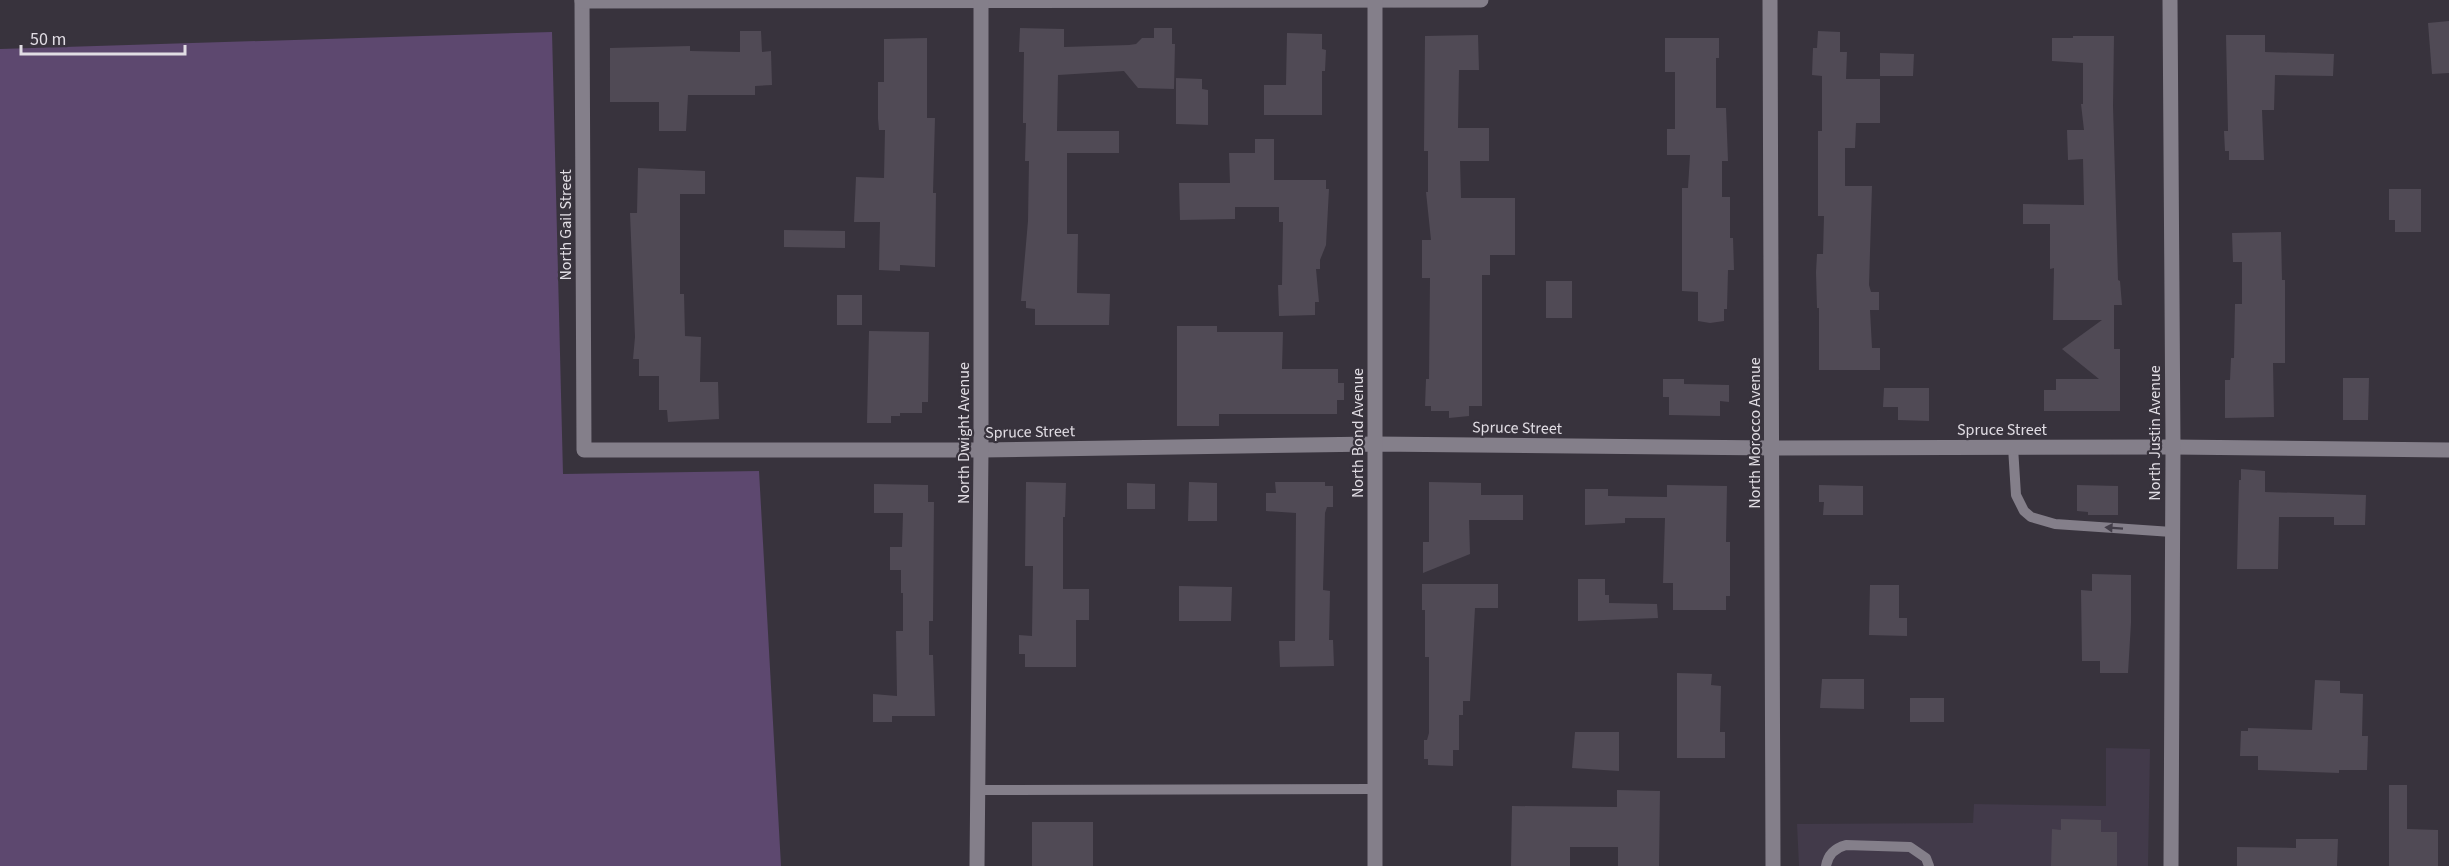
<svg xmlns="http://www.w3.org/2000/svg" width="2449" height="866" viewBox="0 0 2449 866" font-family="'Source Sans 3',sans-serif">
<rect width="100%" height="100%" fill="#38333d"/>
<path fill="#423a4a" d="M 2106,748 L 2150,749 L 2148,866 L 1799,866 L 1797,824 L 1973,823 L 1974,804 L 2106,806 Z"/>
<path fill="#5d486f" d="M 552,32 L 563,474 L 759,471 L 781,866 L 0,866 L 0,49 Z"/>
<g fill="#504a55">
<path d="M 2449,21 L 2449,73 L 2432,74 L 2428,23 Z"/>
<path d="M 1020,28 L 1064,29 L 1064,47 L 1129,45 L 1136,44 L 1142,38 L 1154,38 L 1154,28 L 1172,28 L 1172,44 L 1175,44 L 1174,89 L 1138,88 L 1124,71 L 1058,75 L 1057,131 L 1119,131 L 1119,153 L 1067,153 L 1067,234 L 1078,234 L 1077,293 L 1110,294 L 1109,325 L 1035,325 L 1035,309 L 1026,308 L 1026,301 L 1021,301 L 1028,221 L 1029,161 L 1025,161 L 1026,123 L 1023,123 L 1023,115 L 1024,52 L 1019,52 Z"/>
<path d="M 740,31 L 761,31 L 762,52 L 771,51 L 772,85 L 755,86 L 755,95 L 688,95 L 686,131 L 659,131 L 659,102 L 610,102 L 610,48 L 690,46 L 690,51 L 740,52 Z"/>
<path d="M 1818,31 L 1840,32 L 1840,52 L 1847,52 L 1846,79 L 1880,79 L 1880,123 L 1856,123 L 1855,148 L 1845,148 L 1845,186 L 1872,186 L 1869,285 L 1871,292 L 1879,292 L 1879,310 L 1870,310 L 1872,348 L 1880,348 L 1880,370 L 1819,370 L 1819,308 L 1817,308 L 1816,272 L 1817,254 L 1823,254 L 1824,216 L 1818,216 L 1818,131 L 1822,131 L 1822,76 L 1812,75 L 1813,48 L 1817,48 Z"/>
<path d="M 1287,33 L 1322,34 L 1322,49 L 1326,50 L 1325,71 L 1322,71 L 1322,115 L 1264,115 L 1264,85 L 1286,85 Z"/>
<path d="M 1478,35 L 1479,70 L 1459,70 L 1458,128 L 1489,128 L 1489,161 L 1460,161 L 1461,198 L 1515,198 L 1515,255 L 1490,255 L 1490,275 L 1482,275 L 1482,406 L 1469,406 L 1469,416 L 1449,418 L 1449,411 L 1431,411 L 1431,406 L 1425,406 L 1426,379 L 1429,379 L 1430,278 L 1422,278 L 1422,240 L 1431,240 L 1426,192 L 1428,192 L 1428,151 L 1424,151 L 1425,36 Z"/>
<path d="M 2226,35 L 2265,35 L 2265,52 L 2334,54 L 2333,76 L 2275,75 L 2274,110 L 2262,110 L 2264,160 L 2229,160 L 2229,151 L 2225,151 L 2224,131 L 2228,131 Z"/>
<path d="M 2073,36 L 2114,36 L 2113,106 L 2118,280 L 2120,281 L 2122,305 L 2114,305 L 2114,349 L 2120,349 L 2120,411 L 2044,411 L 2044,390 L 2056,390 L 2056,379 L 2099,379 L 2062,349 L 2102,320 L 2053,320 L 2054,268 L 2050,269 L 2050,224 L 2023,224 L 2023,204 L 2084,205 L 2083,159 L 2068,160 L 2067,130 L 2084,130 L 2081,104 L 2083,104 L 2083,63 L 2052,61 L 2052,38 L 2073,38 Z"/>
<path d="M 927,38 L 927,118 L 935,118 L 933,193 L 936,193 L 935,267 L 900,265 L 900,271 L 879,270 L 880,222 L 854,222 L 856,177 L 884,178 L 885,130 L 879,130 L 878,119 L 878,82 L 884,82 L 884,39 Z"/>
<path d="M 1665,38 L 1719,38 L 1719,58 L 1716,58 L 1716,108 L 1726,108 L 1728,161 L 1722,161 L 1722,197 L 1730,197 L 1730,238 L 1733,238 L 1734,270 L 1728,270 L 1727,309 L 1724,309 L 1724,321 L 1710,323 L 1698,321 L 1698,292 L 1682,291 L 1682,188 L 1688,188 L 1690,155 L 1667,155 L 1667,129 L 1675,129 L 1675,72 L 1665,72 Z"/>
<path d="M 1880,53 L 1914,54 L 1913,76 L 1880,76 Z"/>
<path d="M 1176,78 L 1202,79 L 1202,89 L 1208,90 L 1208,125 L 1176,124 Z"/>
<path d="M 1255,139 L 1274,139 L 1274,180 L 1326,180 L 1326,189 L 1329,189 L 1326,245 L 1320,260 L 1320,269 L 1316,269 L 1319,302 L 1315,302 L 1315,315 L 1279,316 L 1278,285 L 1282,285 L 1283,222 L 1279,222 L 1279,207 L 1235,207 L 1235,219 L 1180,220 L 1179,183 L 1230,183 L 1229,153 L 1255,153 Z"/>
<path d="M 638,168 L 705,171 L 705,194 L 680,194 L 680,294 L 684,294 L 685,336 L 701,337 L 700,382 L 718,382 L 719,419 L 668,422 L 667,410 L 659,410 L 659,376 L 639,376 L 639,359 L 633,359 L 635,337 L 630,213 L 637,213 Z"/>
<path d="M 2389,189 L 2421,189 L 2421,232 L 2395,232 L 2395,220 L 2389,220 Z"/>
<path d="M 784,230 L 845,231 L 845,248 L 784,247 Z"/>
<path d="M 2281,232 L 2282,280 L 2285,280 L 2285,363 L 2273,363 L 2274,417 L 2225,418 L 2225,380 L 2230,380 L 2231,358 L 2234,358 L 2235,304 L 2242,304 L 2242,262 L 2233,262 L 2232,233 Z"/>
<rect x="1546" y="281" width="26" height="37"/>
<rect x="837" y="295" width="25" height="30"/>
<path d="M 1177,326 L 1217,326 L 1217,332 L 1283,332 L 1282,369 L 1338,369 L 1338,383 L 1344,383 L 1344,400 L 1337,400 L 1337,414 L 1219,414 L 1219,426 L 1177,426 Z"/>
<path d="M 869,331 L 929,332 L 928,402 L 922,402 L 922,413 L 900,413 L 900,416 L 891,416 L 891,423 L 867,423 Z"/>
<path d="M 2343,378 L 2369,378 L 2368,420 L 2343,420 Z"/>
<path d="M 1663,379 L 1684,379 L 1684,384 L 1729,385 L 1729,402 L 1720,401 L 1720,416 L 1669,415 L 1669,397 L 1663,397 Z"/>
<path d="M 1884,388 L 1929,388 L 1929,421 L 1898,420 L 1898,407 L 1883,407 Z"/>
<path d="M 2241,469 L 2265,471 L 2265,492 L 2366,495 L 2365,525 L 2334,525 L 2334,517 L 2279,517 L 2278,569 L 2237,569 L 2239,480 L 2241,480 Z"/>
<path d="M 1026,482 L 1066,483 L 1065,517 L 1063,517 L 1063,589 L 1089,589 L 1089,620 L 1076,620 L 1076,667 L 1025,667 L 1025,654 L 1019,654 L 1019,635 L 1032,636 L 1033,566 L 1025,566 Z"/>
<path d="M 1189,482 L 1217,483 L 1217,521 L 1188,521 Z"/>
<path d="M 1275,482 L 1325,482 L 1325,486 L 1333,486 L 1333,507 L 1327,507 L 1325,513 L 1323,590 L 1330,591 L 1329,640 L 1333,640 L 1334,666 L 1280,667 L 1279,641 L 1295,641 L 1296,513 L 1266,511 L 1266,493 L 1276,493 Z"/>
<path d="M 1429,482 L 1481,483 L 1481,495 L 1523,495 L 1523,520 L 1469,520 L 1470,554 L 1423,573 L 1423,542 L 1429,542 Z"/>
<path d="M 1127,483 L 1155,484 L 1155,509 L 1127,509 Z"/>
<path d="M 874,484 L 928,485 L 928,502 L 934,502 L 933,621 L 929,621 L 929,655 L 933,655 L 935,716 L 892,716 L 892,722 L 873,722 L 873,694 L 897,696 L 896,631 L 903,631 L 903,593 L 901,593 L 901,570 L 890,570 L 890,547 L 902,547 L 903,513 L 874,513 Z"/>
<path d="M 1667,485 L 1727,486 L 1726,542 L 1730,542 L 1730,596 L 1726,596 L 1726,610 L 1673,610 L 1673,583 L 1663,583 L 1665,518 L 1625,518 L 1625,523 L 1585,525 L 1585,489 L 1608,489 L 1608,496 L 1667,497 Z"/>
<path d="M 1819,485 L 1863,486 L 1863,515 L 1823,515 L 1824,502 L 1819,502 Z"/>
<path d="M 2077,485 L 2118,486 L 2118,515 L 2088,515 L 2088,512 L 2077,511 Z"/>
<path d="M 2092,574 L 2131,575 L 2131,623 L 2128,673 L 2100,673 L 2100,661 L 2082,661 L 2081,590 L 2092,591 Z"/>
<path d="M 1578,579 L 1605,579 L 1605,595 L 1609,595 L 1609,603 L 1657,604 L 1658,618 L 1578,621 Z"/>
<path d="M 1422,584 L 1498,584 L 1498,608 L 1475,608 L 1470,701 L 1463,701 L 1463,715 L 1459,715 L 1459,750 L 1453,750 L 1453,766 L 1428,765 L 1428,759 L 1424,759 L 1424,740 L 1427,740 L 1429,733 L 1429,657 L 1425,657 L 1425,610 L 1422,610 Z"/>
<path d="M 1870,585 L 1899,585 L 1899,618 L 1907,618 L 1907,636 L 1869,635 Z"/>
<path d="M 1179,586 L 1232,587 L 1231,621 L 1179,621 Z"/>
<path d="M 1677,673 L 1712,674 L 1711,685 L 1721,686 L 1720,732 L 1725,732 L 1725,758 L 1677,758 Z"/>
<path d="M 1822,679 L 1864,679 L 1864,709 L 1820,708 Z"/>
<path d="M 2315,680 L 2340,681 L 2340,693 L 2363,694 L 2362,736 L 2368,736 L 2367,770 L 2339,770 L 2339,773 L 2258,770 L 2258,756 L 2240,756 L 2241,731 L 2248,731 L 2248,728 L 2312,730 Z"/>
<rect x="1910" y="698" width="34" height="24"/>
<path d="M 1575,732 L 1619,732 L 1619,771 L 1572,768 Z"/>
<path d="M 2389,785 L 2407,785 L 2407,829 L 2438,830 L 2438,866 L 2389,866 Z"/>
<path d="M 1617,790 L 1660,791 L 1659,866 L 1618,866 L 1618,847 L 1570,847 L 1570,866 L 1511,866 L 1512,806 L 1617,807 Z"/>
<path d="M 2061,819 L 2101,820 L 2101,832 L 2117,832 L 2117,866 L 2051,866 L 2052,829 L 2061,830 Z"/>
<rect x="1032" y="822" width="61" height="44"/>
<path d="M 2296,839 L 2338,839 L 2337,866 L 2237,866 L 2237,847 L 2296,848 Z"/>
</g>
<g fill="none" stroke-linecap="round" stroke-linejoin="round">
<g stroke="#847f8a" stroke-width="10">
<path d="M 2013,447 L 2016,495 L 2024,511 L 2031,517 L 2055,524 L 2172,532"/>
<path d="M 977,790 L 1374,789"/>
<path d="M 1826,866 C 1828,854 1835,848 1846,845 L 1910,847 L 1926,858 L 1929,866"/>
</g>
<g stroke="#847f8a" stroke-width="15">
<path d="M 582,0 L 584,450 L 981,450 L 1375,444 L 1773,448 L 2173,447 L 2449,450"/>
<path d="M 1770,0 L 1773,866"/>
<path d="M 2170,0 L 2173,447 L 2171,866"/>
<path d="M 582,1 L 1481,0"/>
<path d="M 977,866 L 981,450 L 981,0"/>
<path d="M 1375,866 L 1375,0"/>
</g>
</g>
<defs><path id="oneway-solid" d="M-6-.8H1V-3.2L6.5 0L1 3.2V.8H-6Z" transform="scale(1.5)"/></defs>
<use fill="#433e49" href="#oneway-solid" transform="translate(2114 528) rotate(-176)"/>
<g text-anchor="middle" stroke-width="4.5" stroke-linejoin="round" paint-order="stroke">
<g font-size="16" fill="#e1dde4" stroke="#38333d">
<text transform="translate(565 225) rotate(-90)" y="6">North Gail Street</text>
<text transform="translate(1517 427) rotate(1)" y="6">Spruce Street</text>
<text x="2002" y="435">Spruce Street</text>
<text transform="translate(1030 431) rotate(-1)" y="6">Spruce Street</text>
<text transform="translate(963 433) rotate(-90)" y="6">North Dwight Avenue</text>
<text transform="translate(1357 433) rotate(-90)" y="6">North Bond Avenue</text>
<text transform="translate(1754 433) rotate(-90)" y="6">North Morocco Avenue</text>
<text transform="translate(2154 433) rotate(-90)" y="6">North Justin Avenue</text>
</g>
</g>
<path d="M21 45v9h164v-9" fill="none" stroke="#e1dde4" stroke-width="3"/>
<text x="30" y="45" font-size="18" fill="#e1dde4" stroke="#38333d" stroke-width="4.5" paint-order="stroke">50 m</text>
</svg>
